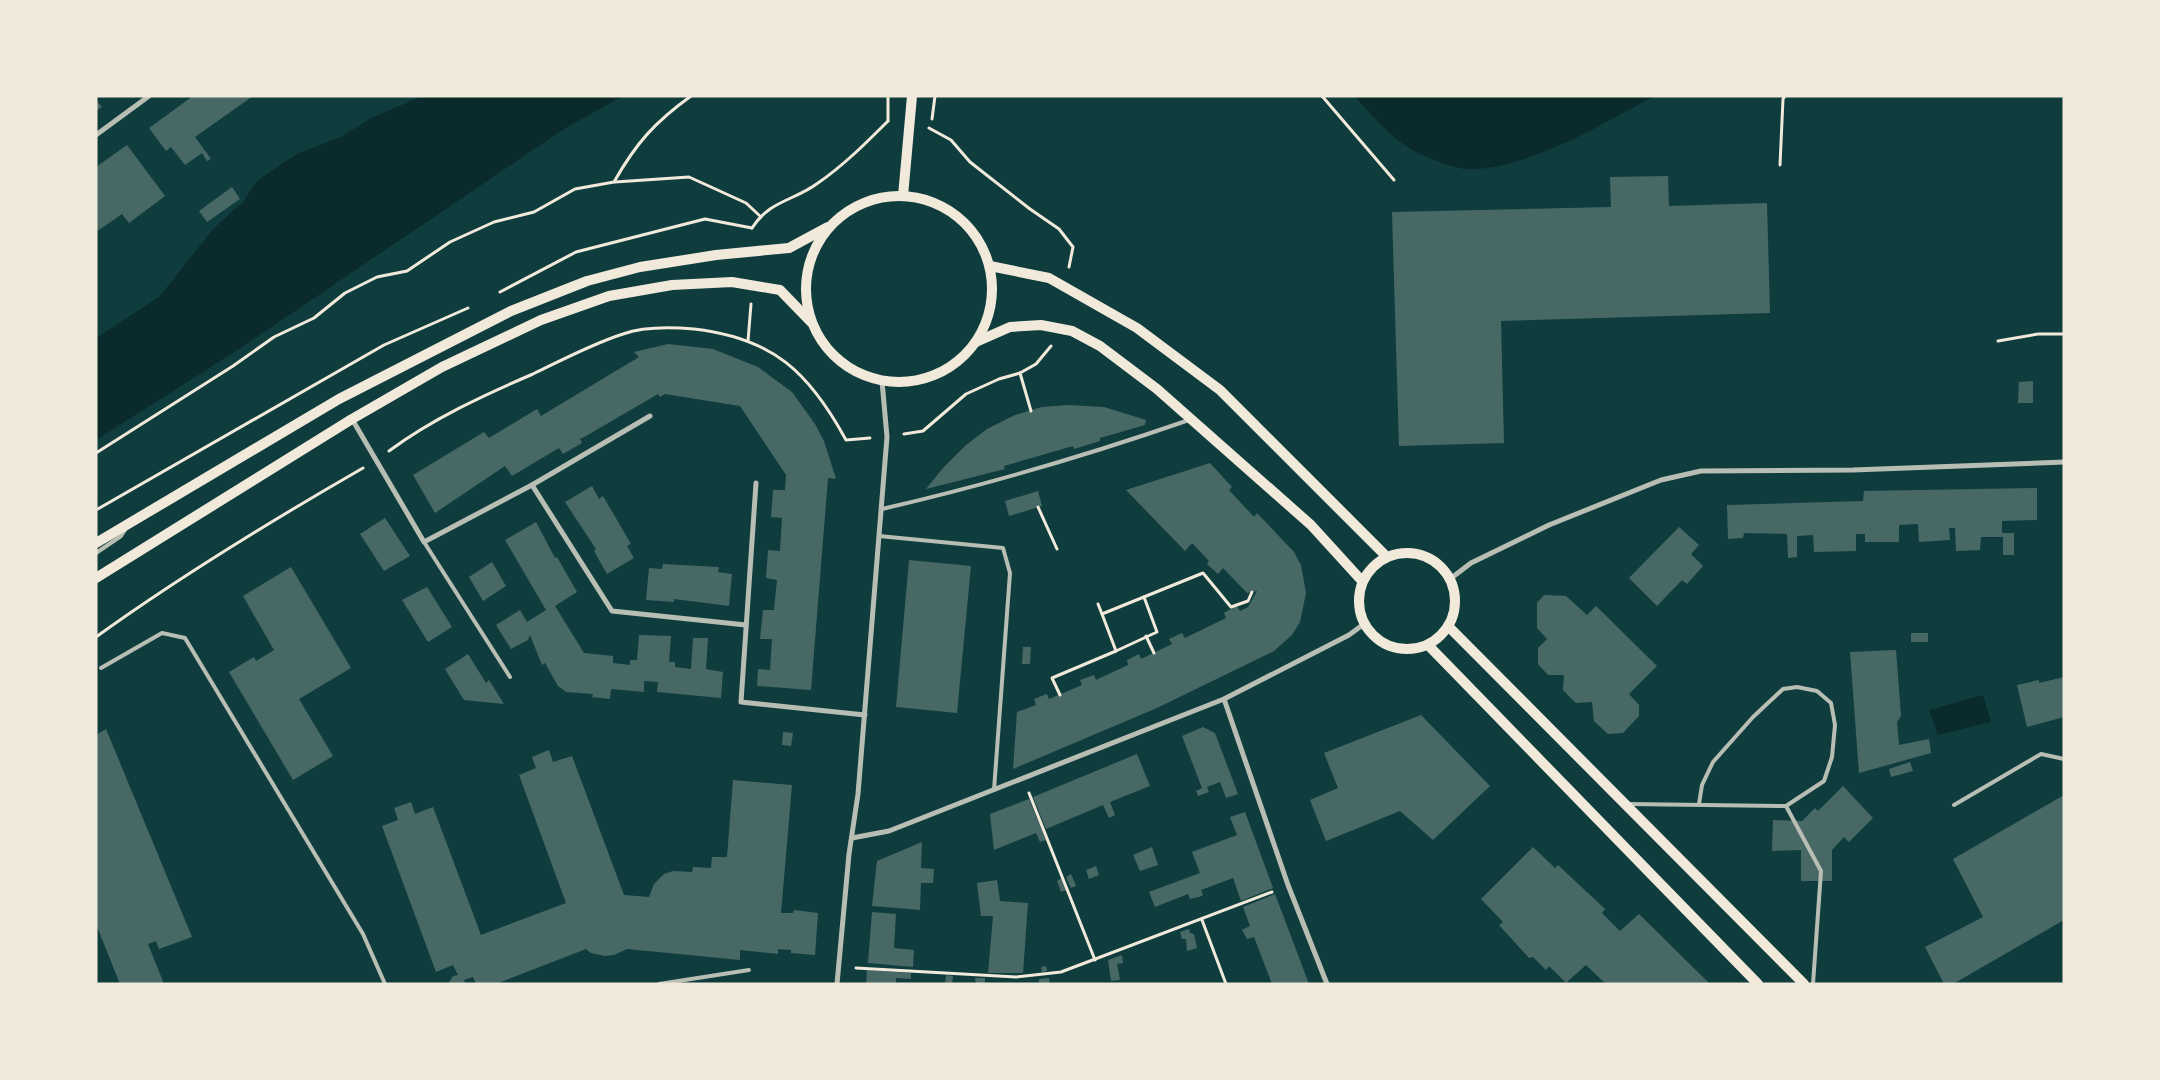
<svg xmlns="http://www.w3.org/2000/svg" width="2160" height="1080" viewBox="0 0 2160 1080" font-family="'Nunito Sans',sans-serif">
<rect width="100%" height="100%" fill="#0f3d3e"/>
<g fill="#0a2a2b">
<path d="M 423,96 L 623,96 L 564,129 L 236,351 L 96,440 L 96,338 L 160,296 L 213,229 L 243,202 L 256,182 L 281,164 L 299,153 L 341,137 L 371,118 Z"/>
<path d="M 1354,96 L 1655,96 C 1603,123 1526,171 1466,169 C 1451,168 1419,155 1406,146 C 1387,133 1370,113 1354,96 Z"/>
<path d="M 1983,695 L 1991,722 L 1938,735 L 1929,710 Z"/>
</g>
<g fill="#486865">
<path d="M 193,96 L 253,96 L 195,137 L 211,159 L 207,161 L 202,153 L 185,165 L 171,147 L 166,151 L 149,128 Z"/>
<path d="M 96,100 L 102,107 L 96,111 Z"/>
<path d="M 127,145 L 165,196 L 129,223 L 122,214 L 96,232 L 96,167 Z"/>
<path d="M 1668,176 L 1669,206 L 1767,203 L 1770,313 L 1501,321 L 1504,443 L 1399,446 L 1392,212 L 1611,207 L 1610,177 Z"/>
<path d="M 232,187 L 240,199 L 207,222 L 199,211 Z"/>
<path d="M 668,344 L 713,349 L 758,367 L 792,392 L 815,424 L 824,441 L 836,479 L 828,478 L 811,690 L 757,686 L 758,669 L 770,670 L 772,639 L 760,639 L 763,610 L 774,610 L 777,580 L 766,578 L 768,550 L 780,551 L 782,518 L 771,517 L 773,490 L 785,490 L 786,475 L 740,406 L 665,394 L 660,397 L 658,394 L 586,436 L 580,439 L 582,443 L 563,454 L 559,448 L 512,476 L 505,466 L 435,513 L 413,475 L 484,432 L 489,438 L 537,409 L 541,416 L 639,357 L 634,352 Z"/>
<path d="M 2033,381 L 2033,403 L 2018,403 L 2019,382 Z"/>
<path d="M 1068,405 L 1104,407 L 1146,420 L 1145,425 L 1100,438 L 1100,441 L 1074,449 L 1073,446 L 1004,466 L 1005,469 L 926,489 L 943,468 L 966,445 L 987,429 L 1015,415 L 1042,407 Z"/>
<path d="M 1210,463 L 1232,487 L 1229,490 L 1254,517 L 1257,513 L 1294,552 L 1301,565 L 1306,593 L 1300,622 L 1292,635 L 1274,651 L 1157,708 L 1013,769 L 1017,712 L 1036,705 L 1034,699 L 1047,694 L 1049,699 L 1082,685 L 1080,680 L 1094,675 L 1096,680 L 1128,665 L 1127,660 L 1139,654 L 1141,659 L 1172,644 L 1169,639 L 1182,633 L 1185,638 L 1226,618 L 1224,613 L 1229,610 L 1237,606 L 1240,611 L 1248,607 L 1257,591 L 1247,593 L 1223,568 L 1218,574 L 1207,564 L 1209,561 L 1192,543 L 1185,551 L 1126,490 Z"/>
<path d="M 592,486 L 599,499 L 603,496 L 631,544 L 627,546 L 634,558 L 607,574 L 594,551 L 596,549 L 565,502 Z"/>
<path d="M 2037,488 L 2037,520 L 2002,521 L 2002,533 L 2014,533 L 2014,555 L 2003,555 L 2003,537 L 1981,537 L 1980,550 L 1956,551 L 1955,528 L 1949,528 L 1950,540 L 1919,542 L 1918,524 L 1899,525 L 1899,542 L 1865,542 L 1865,534 L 1856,534 L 1856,551 L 1814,552 L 1813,535 L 1797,536 L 1797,557 L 1788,558 L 1787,534 L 1744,533 L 1743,538 L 1728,539 L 1727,505 L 1863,501 L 1864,491 Z"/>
<path d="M 1038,491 L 1042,506 L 1009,516 L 1005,501 Z"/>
<path d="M 385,518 L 410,556 L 384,571 L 360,534 Z"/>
<path d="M 536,522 L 555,558 L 557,557 L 577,592 L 555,606 L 584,653 L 613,656 L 613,663 L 630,665 L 630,660 L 637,660 L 639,635 L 671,636 L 669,662 L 675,662 L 675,667 L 691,669 L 693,638 L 708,638 L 706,669 L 723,672 L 721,698 L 657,692 L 658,682 L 644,681 L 644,692 L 611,689 L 610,699 L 592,697 L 593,694 L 566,692 L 558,686 L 545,663 L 542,665 L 530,635 L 528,640 L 511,649 L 496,625 L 520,610 L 527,622 L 546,610 L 505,540 Z"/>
<path d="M 1679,527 L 1699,545 L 1691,554 L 1703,566 L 1687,584 L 1682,580 L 1657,606 L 1629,578 Z"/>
<path d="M 909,560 L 971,566 L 957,713 L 896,707 Z"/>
<path d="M 492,562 L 506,586 L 483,601 L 469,577 Z"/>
<path d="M 663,564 L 719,567 L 718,572 L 732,574 L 729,606 L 674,599 L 674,602 L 646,600 L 649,568 L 662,569 Z"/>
<path d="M 291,567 L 351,668 L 299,699 L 333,756 L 293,780 L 229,672 L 254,657 L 256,661 L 274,650 L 243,596 Z"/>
<path d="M 427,587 L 452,627 L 428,642 L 402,600 Z"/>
<path d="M 1544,595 L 1566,596 L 1587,615 L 1596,606 L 1657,666 L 1629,694 L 1639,705 L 1639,716 L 1623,733 L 1608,734 L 1594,721 L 1592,702 L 1576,703 L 1563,690 L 1564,675 L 1548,675 L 1538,664 L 1538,648 L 1547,639 L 1537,628 L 1537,603 Z"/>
<rect x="1911" y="633" width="17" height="9"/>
<path d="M 1023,647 L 1031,647 L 1030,664 L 1022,664 Z"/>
<path d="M 1896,650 L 1901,716 L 1897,722 L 1899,745 L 1929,739 L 1931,753 L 1859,773 L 1850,652 Z"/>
<path d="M 468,654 L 486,683 L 489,680 L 504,704 L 464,700 L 445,669 Z"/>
<path d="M 2064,677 L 2064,717 L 2027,727 L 2017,685 L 2039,680 L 2039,683 Z"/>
<path d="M 1421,715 L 1490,786 L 1433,840 L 1400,811 L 1326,841 L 1310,800 L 1338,788 L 1324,753 Z"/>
<path d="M 1203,727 L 1215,733 L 1238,794 L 1226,798 L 1220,782 L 1207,787 L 1209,792 L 1198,796 L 1196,791 L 1202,788 L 1182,736 Z"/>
<path d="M 106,729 L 192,937 L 159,949 L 156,941 L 148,944 L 164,984 L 120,984 L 96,924 L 96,735 Z"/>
<path d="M 783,732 L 793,733 L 791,746 L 782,745 Z"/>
<path d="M 549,750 L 553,762 L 572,756 L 624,895 L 649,897 L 654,884 L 664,874 L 673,871 L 692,872 L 693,867 L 711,868 L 712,857 L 727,857 L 733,780 L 792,785 L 781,913 L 793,913 L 794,910 L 818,913 L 815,955 L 791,953 L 791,950 L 778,949 L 778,954 L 740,950 L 740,960 L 627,949 L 614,955 L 605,956 L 591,953 L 586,949 L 496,984 L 476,984 L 473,977 L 464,980 L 466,984 L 448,984 L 453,976 L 458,975 L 453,965 L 436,972 L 382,826 L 398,820 L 394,808 L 411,802 L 415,814 L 433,807 L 481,935 L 566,903 L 519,775 L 536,768 L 532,757 Z"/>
<path d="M 1137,754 L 1150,786 L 1110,802 L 1115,815 L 1109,818 L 1103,805 L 1046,829 L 1033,797 Z"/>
<path d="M 1910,762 L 1913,771 L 1891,777 L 1889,769 Z"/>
<path d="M 1843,786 L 1873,818 L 1849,842 L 1844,837 L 1832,850 L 1832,881 L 1801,881 L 1801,850 L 1772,851 L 1773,820 L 1802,821 L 1815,808 L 1818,811 Z"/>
<path d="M 2064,795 L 2064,920 L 1953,984 L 1944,984 L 1925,947 L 1983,917 L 1953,859 Z"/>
<path d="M 1029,799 L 1046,840 L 1040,842 L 1036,833 L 994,850 L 990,814 Z"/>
<path d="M 1245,812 L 1273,888 L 1241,901 L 1233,878 L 1201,890 L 1203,895 L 1199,897 L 1190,899 L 1188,894 L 1155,907 L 1149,892 L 1200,873 L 1192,852 L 1237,835 L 1230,817 Z"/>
<path d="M 922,842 L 921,868 L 934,869 L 933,883 L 921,883 L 920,910 L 872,906 L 877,861 Z"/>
<path d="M 1152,847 L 1158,865 L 1140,871 L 1133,855 Z"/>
<path d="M 1533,847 L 1555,868 L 1558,865 L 1605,909 L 1602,913 L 1620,931 L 1639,914 L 1710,984 L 1606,984 L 1586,965 L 1566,983 L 1549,966 L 1546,970 L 1533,957 L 1529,958 L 1499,925 L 1503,922 L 1481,899 Z"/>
<path d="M 1096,866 L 1099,875 L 1089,879 L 1086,870 Z"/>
<path d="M 1071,874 L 1076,886 L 1071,888 L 1066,877 Z"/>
<path d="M 1062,878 L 1067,890 L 1061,892 L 1057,881 Z"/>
<path d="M 997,880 L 1000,901 L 1028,903 L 1023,973 L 988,973 L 993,916 L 981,916 L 977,883 Z"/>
<path d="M 1275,894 L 1286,923 L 1309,984 L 1272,984 L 1254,937 L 1247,939 L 1242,930 L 1250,926 L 1243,907 Z"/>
<path d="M 872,912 L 896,914 L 894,948 L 914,950 L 913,967 L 868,963 Z"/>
<path d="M 1189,929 L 1190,933 L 1194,934 L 1197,948 L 1187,951 L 1186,939 L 1182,939 L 1180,932 Z"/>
<path d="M 1122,955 L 1123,963 L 1117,964 L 1120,980 L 1111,981 L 1108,960 Z"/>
<path d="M 1046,966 L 1047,971 L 1042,972 L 1041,967 Z"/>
<path d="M 867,970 L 911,973 L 911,979 L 896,978 L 896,984 L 866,984 Z"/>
<path d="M 946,975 L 953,976 L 952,984 L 945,984 Z"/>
<path d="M 975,978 L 985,978 L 985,984 L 976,984 Z"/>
<path d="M 1049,978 L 1050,984 L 1039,984 L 1039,979 Z"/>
</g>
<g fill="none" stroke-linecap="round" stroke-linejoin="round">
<g stroke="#f1e9da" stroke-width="3">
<path d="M 1322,96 L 1394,180"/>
<path d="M 932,119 L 935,96"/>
<path d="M 888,121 L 888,96"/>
<path d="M 929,128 L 951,140 L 970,162 L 1030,209 L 1059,229 L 1073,247 L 1069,267"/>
<path d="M 1780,165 L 1783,99 L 1785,96"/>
<path d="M 615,182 L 689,177 L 746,203 L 760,216"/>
<path d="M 752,228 C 770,200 794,201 818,183 C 844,165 866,143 888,121"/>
<path d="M 500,292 L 576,252 L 705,219 L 752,228"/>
<path d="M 748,341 L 751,304"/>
<path d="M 1998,341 L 2038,334 L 2064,334"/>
<path d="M 1020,373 L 1031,411"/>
<path d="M 904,434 L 923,431 L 966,394 L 999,379 L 1020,373 L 1036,364 L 1051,346"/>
<path d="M 389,451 C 432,419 484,395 533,374 C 562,360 592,344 623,334 C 645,326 671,327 694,329 C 773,338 809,372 846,440 L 870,438"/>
<path d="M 96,453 L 233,366 L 274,337 L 314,318 L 345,293 L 377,277 L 407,271 L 450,242 L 494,222 L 534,212 L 575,189 L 614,182 C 636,143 655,122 691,96"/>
<path d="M 1038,507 L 1057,549"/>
<path d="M 96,510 L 384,345 L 468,308"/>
<path d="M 1098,604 L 1102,614 L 1203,573 L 1231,607 L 1248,601 L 1252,592"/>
<path d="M 1146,636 L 1154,653"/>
<path d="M 96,637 C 182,575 271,521 363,468"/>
<path d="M 1116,651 L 1157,632 L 1144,597"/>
<path d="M 1060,695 L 1052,678 L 1116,651 L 1102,614"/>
<path d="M 1029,793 L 1095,960"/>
<path d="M 1202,920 L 1226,984"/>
<path d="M 856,968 L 1016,977 L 1061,972 L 1272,892"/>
</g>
<g stroke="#b8beb3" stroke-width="4">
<path d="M 882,509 C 986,485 1088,455 1189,420"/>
<path d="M 879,536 L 1003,548 L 1010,573 L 994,790"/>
<path d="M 424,542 L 510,677"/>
<path d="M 96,553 L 121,536 L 125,530"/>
<path d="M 101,668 L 162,633 L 185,638 L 363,934 L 385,984"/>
<path d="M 1628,804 L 1786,806 L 1821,871 L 1813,984"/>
<path d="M 1699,804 L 1702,785 L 1713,762 L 1753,717 L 1783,689 L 1797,687 L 1817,691 L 1831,703 L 1835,725 L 1832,757 L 1824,781 L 1786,806"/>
<path d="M 1954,805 L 2041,754 L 2064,759"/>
<path d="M 659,984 L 749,970"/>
</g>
<g stroke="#b8beb3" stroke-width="5">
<path d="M 96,135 L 149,96"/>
<path d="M 352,419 L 424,542 L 532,485 L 650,416"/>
<path d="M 756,483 L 741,702 L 865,715"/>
<path d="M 532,485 L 612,611 L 746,625"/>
<path d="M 1450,579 L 1471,563 L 1549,525 L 1661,480 L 1701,471 L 1853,470 L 2064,462"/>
<path d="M 1224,699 L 1288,885 L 1327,984"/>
<path d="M 852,838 L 889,831 L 1224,699 L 1349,635 L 1364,624"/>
<path d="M 837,984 L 849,854 L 858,794 L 887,437 L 882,381"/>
</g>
<g stroke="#f1e9da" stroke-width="10">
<path d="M 903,196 L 912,96"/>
<circle cx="899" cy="289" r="93"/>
<path d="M 990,266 L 1049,278 L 1137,328 L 1220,390 L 1387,557"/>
<path d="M 976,342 L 1010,327 L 1041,325 L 1072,331 L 1100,346 L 1157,389 L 1311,525 L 1362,581"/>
<path d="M 96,543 L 339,399 L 511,311 L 587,281 L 640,267 L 716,255 L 789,248 L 828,227"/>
<circle cx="1407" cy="601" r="48"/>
<path d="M 96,578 L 352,419 L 442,367 L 541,320 L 609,296 L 672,285 L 732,282 L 780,290 L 811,322"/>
<path d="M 1448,626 L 1804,984"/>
<path d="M 1428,645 L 1758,984"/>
</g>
</g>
<rect width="2160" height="1080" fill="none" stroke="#f1e9da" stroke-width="195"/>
</svg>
